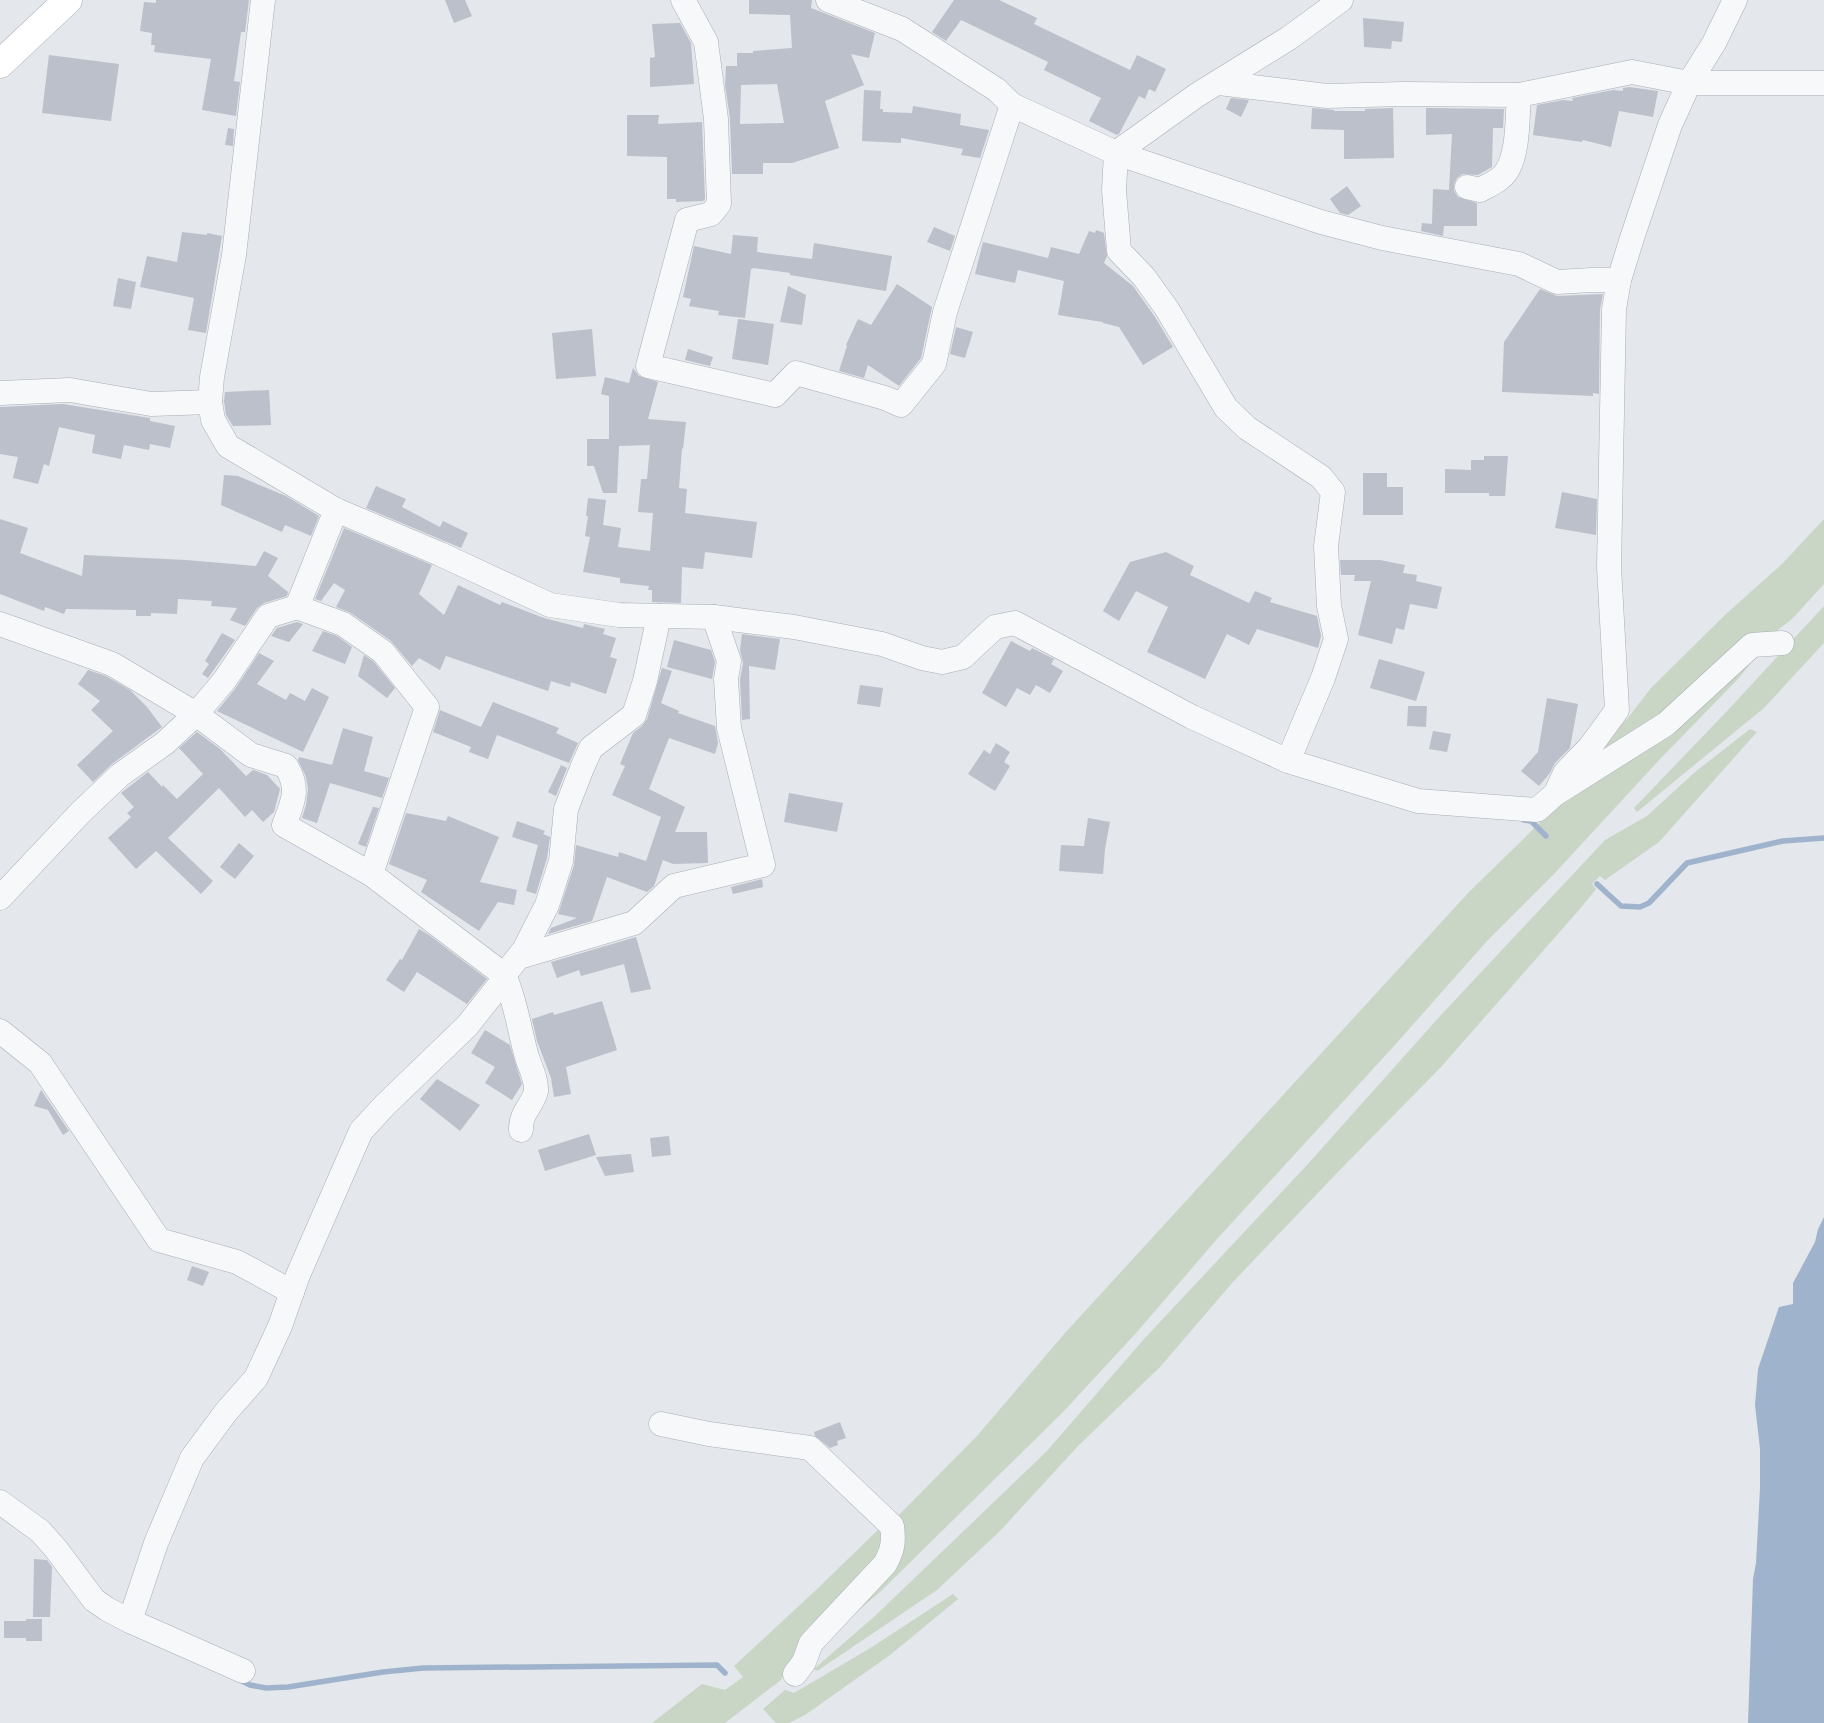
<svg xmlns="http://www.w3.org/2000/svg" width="1824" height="1723" viewBox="0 0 1824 1723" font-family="Barlow,sans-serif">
<rect width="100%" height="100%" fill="#e4e7ec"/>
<g fill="#c9d6c5">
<path d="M 1824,519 L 1824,584 L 1792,619 L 1665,717 L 1570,779 L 1628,718 L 1651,688 L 1726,614 L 1782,564 Z"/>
<path d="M 1824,606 L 1824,643 L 1764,708 L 1637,812 L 1634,808 L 1729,709 Z"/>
<path d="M 1759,653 L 1738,679 L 1661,758 L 1554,874 L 1487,941 L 1394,1046 L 1217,1239 L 1137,1332 L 1063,1412 L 881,1591 L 821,1643 L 855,1598 L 896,1518 L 977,1436 L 1065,1333 L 1469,892 L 1551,812 L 1600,772 Z"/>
<path d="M 1750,729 L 1757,732 L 1659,842 L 1605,880 L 1600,876 L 1592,884 L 1596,889 L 1579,910 L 1441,1067 L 1335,1175 L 1232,1283 L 1160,1367 L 1078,1446 L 1000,1531 L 937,1590 L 817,1671 L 814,1669 L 876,1615 L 1046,1452 L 1144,1339 L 1307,1165 L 1441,1015 L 1605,840 L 1647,816 L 1695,772 Z"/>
<path d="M 882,1526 L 888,1547 L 793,1660 L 781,1680 L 725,1723 L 652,1723 L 702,1684 L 725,1690 L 743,1677 L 734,1666 L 815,1591 Z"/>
<path d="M 953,1594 L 958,1599 L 890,1655 L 805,1715 L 789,1723 L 776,1723 L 763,1709 L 785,1690 L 794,1693 L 872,1647 Z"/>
</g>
<path fill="#9fb4cc" d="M 1824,1217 L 1824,1723 L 1748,1723 L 1753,1579 L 1756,1563 L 1760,1488 L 1760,1449 L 1755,1405 L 1758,1369 L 1779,1307 L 1793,1304 L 1793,1283 L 1815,1242 L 1818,1229 Z"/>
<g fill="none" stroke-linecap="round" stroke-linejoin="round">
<g stroke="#9fb4cc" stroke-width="5.5">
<path d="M 1524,820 L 1531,821 L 1546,836"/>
<path d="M 1597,884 L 1621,906 L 1640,907 L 1649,903 L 1687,863 L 1783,841 L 1824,838"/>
<path d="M 240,1680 L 250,1685 L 266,1688 L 288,1687 L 383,1672 L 423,1668 L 717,1665 L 725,1673"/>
</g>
</g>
<g fill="#bbc0ca" fill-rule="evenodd">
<path d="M 156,0 L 249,0 L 245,32 L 241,32 L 234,81 L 240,82 L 236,116 L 202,110 L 211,59 L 154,52 L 155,45 L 151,45 L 152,33 L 140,31 L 144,2 L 156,3 Z"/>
<path d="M 445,0 L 465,0 L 472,16 L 454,23 Z"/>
<path d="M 749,0 L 812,0 L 811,8 L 875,33 L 869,58 L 851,54 L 864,85 L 825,101 L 839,148 L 792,163 L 763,163 L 763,174 L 732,174 L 730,118 L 725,85 L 726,66 L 737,66 L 737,53 L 753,53 L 753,51 L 792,48 L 790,15 L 749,14 ZM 777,84 L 784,123 L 740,124 L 741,85 Z"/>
<path d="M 954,0 L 999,0 L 1037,18 L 1034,24 L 1130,70 L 1137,55 L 1166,69 L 1155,92 L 1149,89 L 1145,99 L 1139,96 L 1119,134 L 1117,135 L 1089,121 L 1101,98 L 1044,70 L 1048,62 L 961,20 L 946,41 L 932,32 Z"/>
<path d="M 1363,18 L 1404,22 L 1402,42 L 1392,41 L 1391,49 L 1364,47 Z"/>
<path d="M 680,23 L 691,43 L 694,84 L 650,87 L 650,58 L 655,57 L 652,24 Z"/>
<path d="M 49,55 L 119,64 L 111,121 L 42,113 Z"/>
<path d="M 1629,87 L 1658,91 L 1653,117 L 1619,111 L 1611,147 L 1583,140 L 1582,142 L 1533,135 L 1537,105 L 1563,100 L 1573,101 L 1572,98 L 1613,90 L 1623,91 L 1623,88 Z"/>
<path d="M 864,90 L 881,91 L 880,109 L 883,109 L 883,112 L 912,113 L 913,106 L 961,114 L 960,125 L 989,130 L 980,158 L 961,155 L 963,149 L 901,138 L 901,143 L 862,141 Z"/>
<path d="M 1231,98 L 1249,100 L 1241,117 L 1226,109 Z"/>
<path d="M 1312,108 L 1334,110 L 1334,111 L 1365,111 L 1365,109 L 1393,108 L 1394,158 L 1344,159 L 1344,130 L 1311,129 Z"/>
<path d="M 1426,108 L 1504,109 L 1503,128 L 1493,128 L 1492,167 L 1478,175 L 1463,174 L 1457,178 L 1454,184 L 1454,191 L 1458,197 L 1477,203 L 1477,226 L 1444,226 L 1443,236 L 1421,231 L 1422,223 L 1432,224 L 1433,189 L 1449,190 L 1452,134 L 1426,135 Z"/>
<path d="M 627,115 L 659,115 L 658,124 L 702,122 L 705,199 L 703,201 L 676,202 L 676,199 L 667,199 L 667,157 L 627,156 Z"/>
<path d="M 228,128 L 234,129 L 233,146 L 225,145 Z"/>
<path d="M 1347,186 L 1361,206 L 1348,215 L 1340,213 L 1330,199 Z"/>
<path d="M 934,227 L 955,236 L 950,251 L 927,242 Z"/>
<path d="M 1096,230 L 1104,233 L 1107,256 L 1104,263 L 1133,286 L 1155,317 L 1173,347 L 1143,365 L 1119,327 L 1103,323 L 1103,322 L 1058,315 L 1064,281 L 1018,270 L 1015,283 L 975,274 L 983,242 L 1048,258 L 1051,247 L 1079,254 L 1089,231 L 1095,233 Z"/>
<path d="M 182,232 L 207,235 L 207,233 L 222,236 L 206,333 L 188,330 L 194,298 L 140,287 L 147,256 L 177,262 Z"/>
<path d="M 733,235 L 758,237 L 757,252 L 812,259 L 814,243 L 892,256 L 886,291 L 790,275 L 790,273 L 754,268 L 751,269 L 745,318 L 718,315 L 719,311 L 689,306 L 691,299 L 683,297 L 694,246 L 731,254 Z"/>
<path d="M 118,278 L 136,282 L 131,309 L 113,306 Z"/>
<path d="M 897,284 L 932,307 L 921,358 L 899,386 L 868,365 L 864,378 L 839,371 L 847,346 L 846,345 L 858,319 L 871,325 Z"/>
<path d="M 788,286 L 806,295 L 802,325 L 780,322 Z"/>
<path d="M 1540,289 L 1557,296 L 1603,294 L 1600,309 L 1599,394 L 1593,393 L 1593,396 L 1502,392 L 1504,342 Z"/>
<path d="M 738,319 L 774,324 L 768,365 L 732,359 Z"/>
<path d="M 956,327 L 973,332 L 965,358 L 950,354 Z"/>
<path d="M 592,329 L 596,376 L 556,379 L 552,333 Z"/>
<path d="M 688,349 L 713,357 L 710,366 L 685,360 Z"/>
<path d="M 633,368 L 639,376 L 658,382 L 648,419 L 686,422 L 683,449 L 682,448 L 679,488 L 687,489 L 685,513 L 757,522 L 752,558 L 705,552 L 703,569 L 682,567 L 681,603 L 652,602 L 652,590 L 648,590 L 649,586 L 620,583 L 620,578 L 583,572 L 590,537 L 585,536 L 588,516 L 586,516 L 588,498 L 606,500 L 603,525 L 621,528 L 618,547 L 650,551 L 653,513 L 638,512 L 641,479 L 647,479 L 650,445 L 619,446 L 617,493 L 603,493 L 594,466 L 587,466 L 587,439 L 609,439 L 609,396 L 601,394 L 605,377 L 629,383 Z"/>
<path d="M 269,390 L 271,425 L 233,426 L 226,415 L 224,401 L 225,392 Z"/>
<path d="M 63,404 L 150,418 L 150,421 L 175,426 L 170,448 L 150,444 L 149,450 L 124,445 L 121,459 L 92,453 L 95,435 L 59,427 L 49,466 L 44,464 L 38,484 L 13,478 L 18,457 L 0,454 L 0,407 Z"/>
<path d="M 1484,456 L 1508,456 L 1505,496 L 1489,496 L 1489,493 L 1445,493 L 1445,469 L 1471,470 L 1471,460 L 1484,460 Z"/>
<path d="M 1363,473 L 1387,473 L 1387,487 L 1403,487 L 1403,515 L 1363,515 Z"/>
<path d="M 224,475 L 238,476 L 286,496 L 319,516 L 311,536 L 285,525 L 282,532 L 221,505 Z"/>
<path d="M 376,486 L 406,499 L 402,507 L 440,527 L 443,521 L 468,533 L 461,548 L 366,508 Z"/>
<path d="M 1562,492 L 1597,499 L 1596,535 L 1555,528 Z"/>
<path d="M 0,519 L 28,528 L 20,553 L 82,576 L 84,555 L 186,560 L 256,566 L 264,551 L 278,558 L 268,576 L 288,592 L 287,596 L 264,603 L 257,608 L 245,626 L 230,620 L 237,608 L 211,606 L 212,601 L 178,599 L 177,614 L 151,613 L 151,616 L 136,616 L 136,610 L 66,609 L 64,614 L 45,607 L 44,611 L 0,594 Z"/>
<path d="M 344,528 L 432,565 L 419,594 L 444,615 L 458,585 L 500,605 L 502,602 L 544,618 L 583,628 L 584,624 L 605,629 L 603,634 L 616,638 L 610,657 L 617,659 L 606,694 L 571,682 L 570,687 L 551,681 L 548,691 L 446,656 L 440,670 L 419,658 L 412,666 L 391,641 L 351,613 L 336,607 L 345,590 L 334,583 L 321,601 L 315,599 Z"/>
<path d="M 1166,552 L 1194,566 L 1190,575 L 1249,603 L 1255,591 L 1272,598 L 1270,602 L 1317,616 L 1321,636 L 1318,648 L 1257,629 L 1249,645 L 1227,634 L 1205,679 L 1147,652 L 1168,607 L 1136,591 L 1119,621 L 1103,611 L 1130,562 Z"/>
<path d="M 1340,560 L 1380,560 L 1405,565 L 1403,573 L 1417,575 L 1416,581 L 1442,587 L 1437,609 L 1410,604 L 1404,630 L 1396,628 L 1392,644 L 1358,635 L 1371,581 L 1354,581 L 1355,575 L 1341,575 Z"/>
<path d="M 297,622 L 303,624 L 289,642 L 271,636 L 277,628 Z"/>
<path d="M 323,631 L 337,636 L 352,647 L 345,664 L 312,651 Z"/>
<path d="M 222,633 L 235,640 L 208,678 L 202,674 L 209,664 L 205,661 Z"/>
<path d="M 742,634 L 780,639 L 775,670 L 749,666 L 750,719 L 742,720 L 740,680 L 743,663 L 740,650 Z"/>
<path d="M 674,640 L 711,650 L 715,662 L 712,679 L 667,667 Z"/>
<path d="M 1011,641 L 1030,651 L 1032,648 L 1054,659 L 1051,664 L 1063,671 L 1050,693 L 1036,685 L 1030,695 L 1017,688 L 1006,707 L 982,693 Z"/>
<path d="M 259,653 L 274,661 L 257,684 L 286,700 L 290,693 L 305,701 L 312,688 L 329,697 L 303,752 L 217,711 L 235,689 Z"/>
<path d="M 364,655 L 374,662 L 395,688 L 387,698 L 358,676 Z"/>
<path d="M 1379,659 L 1425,672 L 1416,701 L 1370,688 Z"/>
<path d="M 662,668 L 672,671 L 661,703 L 679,711 L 678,713 L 715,726 L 718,743 L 715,754 L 669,738 L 649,789 L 685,807 L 675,832 L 707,832 L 708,863 L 673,864 L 663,860 L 654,886 L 647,892 L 607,877 L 592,921 L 548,934 L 551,928 L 577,918 L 558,914 L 574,865 L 576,845 L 618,857 L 619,852 L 646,861 L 661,817 L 612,795 L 625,766 L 620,764 L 633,733 L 642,726 L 647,719 Z"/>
<path d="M 88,670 L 106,676 L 130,690 L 147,707 L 162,727 L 112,764 L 93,782 L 77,765 L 113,731 L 91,710 L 100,701 L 78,684 Z"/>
<path d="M 860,685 L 883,688 L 880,707 L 857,704 Z"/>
<path d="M 1547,698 L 1578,704 L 1570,748 L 1555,763 L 1550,773 L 1539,786 L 1521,771 L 1538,752 Z"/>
<path d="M 493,702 L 559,728 L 556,733 L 578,743 L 569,763 L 497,735 L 488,759 L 469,752 L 471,747 L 433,732 L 440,710 L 481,727 Z"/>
<path d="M 1408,706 L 1427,706 L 1426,727 L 1407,726 Z"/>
<path d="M 343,728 L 373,737 L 364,771 L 389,778 L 382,798 L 330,783 L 317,823 L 302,818 L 306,805 L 308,789 L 306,777 L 298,760 L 299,757 L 332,765 Z"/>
<path d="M 1433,731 L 1451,734 L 1447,752 L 1429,749 Z"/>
<path d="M 197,732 L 220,749 L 246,776 L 253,770 L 267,775 L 280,789 L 274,812 L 263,822 L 252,810 L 245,817 L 219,788 L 168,838 L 213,881 L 201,894 L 156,851 L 136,869 L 108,838 L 131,817 L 127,813 L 134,807 L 121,793 L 148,772 L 162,787 L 163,785 L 177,799 L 203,774 L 179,748 Z"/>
<path d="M 996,743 L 1010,752 L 1004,762 L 1010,766 L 995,791 L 968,774 L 984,750 L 990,754 Z"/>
<path d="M 561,765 L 567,768 L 556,796 L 548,792 Z"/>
<path d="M 789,793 L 843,803 L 837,832 L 784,822 Z"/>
<path d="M 373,807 L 379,808 L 366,847 L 358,844 Z"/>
<path d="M 406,813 L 446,821 L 448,816 L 499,837 L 480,882 L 517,890 L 514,905 L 498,902 L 479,931 L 421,892 L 427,880 L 389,864 Z"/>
<path d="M 1088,818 L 1110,822 L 1105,849 L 1103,874 L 1059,871 L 1061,845 L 1084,846 Z"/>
<path d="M 517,821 L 545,831 L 543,834 L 550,837 L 547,858 L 536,894 L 526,891 L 538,845 L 512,837 Z"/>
<path d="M 239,843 L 254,856 L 235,879 L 220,867 Z"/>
<path d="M 762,879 L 763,887 L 733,894 L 731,887 Z"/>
<path d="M 419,929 L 429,935 L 487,979 L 467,1004 L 417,972 L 404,992 L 386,980 L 400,959 L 402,960 Z"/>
<path d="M 636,937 L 651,989 L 631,993 L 624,964 L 581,976 L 579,970 L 557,978 L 551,962 Z"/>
<path d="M 602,1001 L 617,1050 L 566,1067 L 571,1094 L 554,1097 L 551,1078 L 537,1041 L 532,1019 L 553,1012 L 554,1015 Z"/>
<path d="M 485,1030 L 510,1045 L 522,1084 L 512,1100 L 485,1083 L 495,1067 L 471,1053 Z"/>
<path d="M 437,1079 L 480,1105 L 460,1131 L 420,1099 Z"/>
<path d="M 41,1090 L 69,1131 L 63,1135 L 48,1110 L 34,1106 Z"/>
<path d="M 589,1134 L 596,1155 L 545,1171 L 538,1150 Z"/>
<path d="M 669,1136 L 671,1155 L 652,1157 L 650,1138 Z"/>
<path d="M 631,1154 L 634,1172 L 605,1176 L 596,1157 Z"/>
<path d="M 192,1266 L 209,1272 L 203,1286 L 187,1280 Z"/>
<path d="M 840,1422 L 846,1438 L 837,1441 L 838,1445 L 830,1448 L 815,1436 L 814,1432 Z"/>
<path d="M 34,1559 L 47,1560 L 52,1567 L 50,1617 L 33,1617 Z"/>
<path d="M 26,1619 L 42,1619 L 42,1641 L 26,1641 L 26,1638 L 4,1638 L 4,1621 L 26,1621 Z"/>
</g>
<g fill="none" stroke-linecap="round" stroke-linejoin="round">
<defs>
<g id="minor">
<path d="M 263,0 L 234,255 L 212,377 L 210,402 L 213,420 L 228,446 L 336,510 L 440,554 L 550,605 L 619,615 L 714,617 L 794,627 L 882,644 L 922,658 L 942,662 L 963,657 L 995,627 L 1015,623 L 1192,717 L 1288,761 L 1418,801 L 1537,810 L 1555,794 L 1666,724 L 1752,645 L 1782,643"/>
<path d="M 683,0 L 706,42 L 716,119 L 719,204 L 711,214 L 687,220 L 648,366 L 775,395 L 796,373 L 885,398 L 901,405 L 934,364 L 945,312 L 1012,105"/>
<path d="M 828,0 L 902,29 L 997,90 L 1012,105 L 1116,153 L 1321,222 L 1382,238 L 1519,264 L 1557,282 L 1592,280 L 1619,280"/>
<path d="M 1219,83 L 1327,96 L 1403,94 L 1519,95 L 1632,72 L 1689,83 L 1824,83"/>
<path d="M 1116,153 L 1114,190 L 1119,251 L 1144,277 L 1167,309 L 1226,408 L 1247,428 L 1321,477 L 1333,492 L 1326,546 L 1329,606 L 1336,639 L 1323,678 L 1288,761"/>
<path d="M 1116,153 L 1197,95 L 1289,38 L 1341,0"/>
<path d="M 1467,187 L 1480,190 C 1489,185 1501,180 1506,172 C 1519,153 1517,117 1519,95"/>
<path d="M 0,393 L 70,390 L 151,404 L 210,402"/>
<path d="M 297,607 L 343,624 L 383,652 L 427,707 L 371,874"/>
<path d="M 0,624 L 112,664 L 196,714 L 251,755 L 286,766 C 300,789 293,802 284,825 L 371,874 L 504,975 C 516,1001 519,1030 527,1057 C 530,1067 537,1080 536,1091 C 533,1105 520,1113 521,1130"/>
<path d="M 1558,788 L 1565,773 L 1590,747 L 1617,710 L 1609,567 L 1614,309 L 1619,280 L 1632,238 L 1670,125 L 1689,83 L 1714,43 L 1735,0"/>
<path d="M 0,898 L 80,813 L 120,775 L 165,743 L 196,714 L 224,681 L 268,616 L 297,607 L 336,510"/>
<path d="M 519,957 L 634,923 L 674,886 L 763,865 L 729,728 L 726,679 L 729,661 L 714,617"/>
<path d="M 0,1031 L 40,1063 L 159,1240 L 237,1262 L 292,1292"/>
<path d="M 661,1424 L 709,1434 L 810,1448 L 892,1526 C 894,1541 893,1550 885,1564 L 811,1643 L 804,1662 L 795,1674"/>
<path d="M 0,1502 L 40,1531 L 56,1549 L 94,1600 L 107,1609 L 130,1621 L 243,1671"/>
<path d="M 130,1621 L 156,1543 L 192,1458 L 226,1412 L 256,1378 L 280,1326 L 298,1275 L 361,1131 L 386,1104 L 467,1026 L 498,987 L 504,975 L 524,950 L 547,905 L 561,861 L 566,809 L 582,768 L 591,748 L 634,715 L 645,681 L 659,616"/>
</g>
<path id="major" d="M 0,64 L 68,0"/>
</defs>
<use href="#minor" stroke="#a9aeb7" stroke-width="25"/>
<use href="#major" stroke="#a3abb8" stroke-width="29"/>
<use href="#minor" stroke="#f7f8fa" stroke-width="24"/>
<use href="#major" stroke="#fff" stroke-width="28"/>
</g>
</svg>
